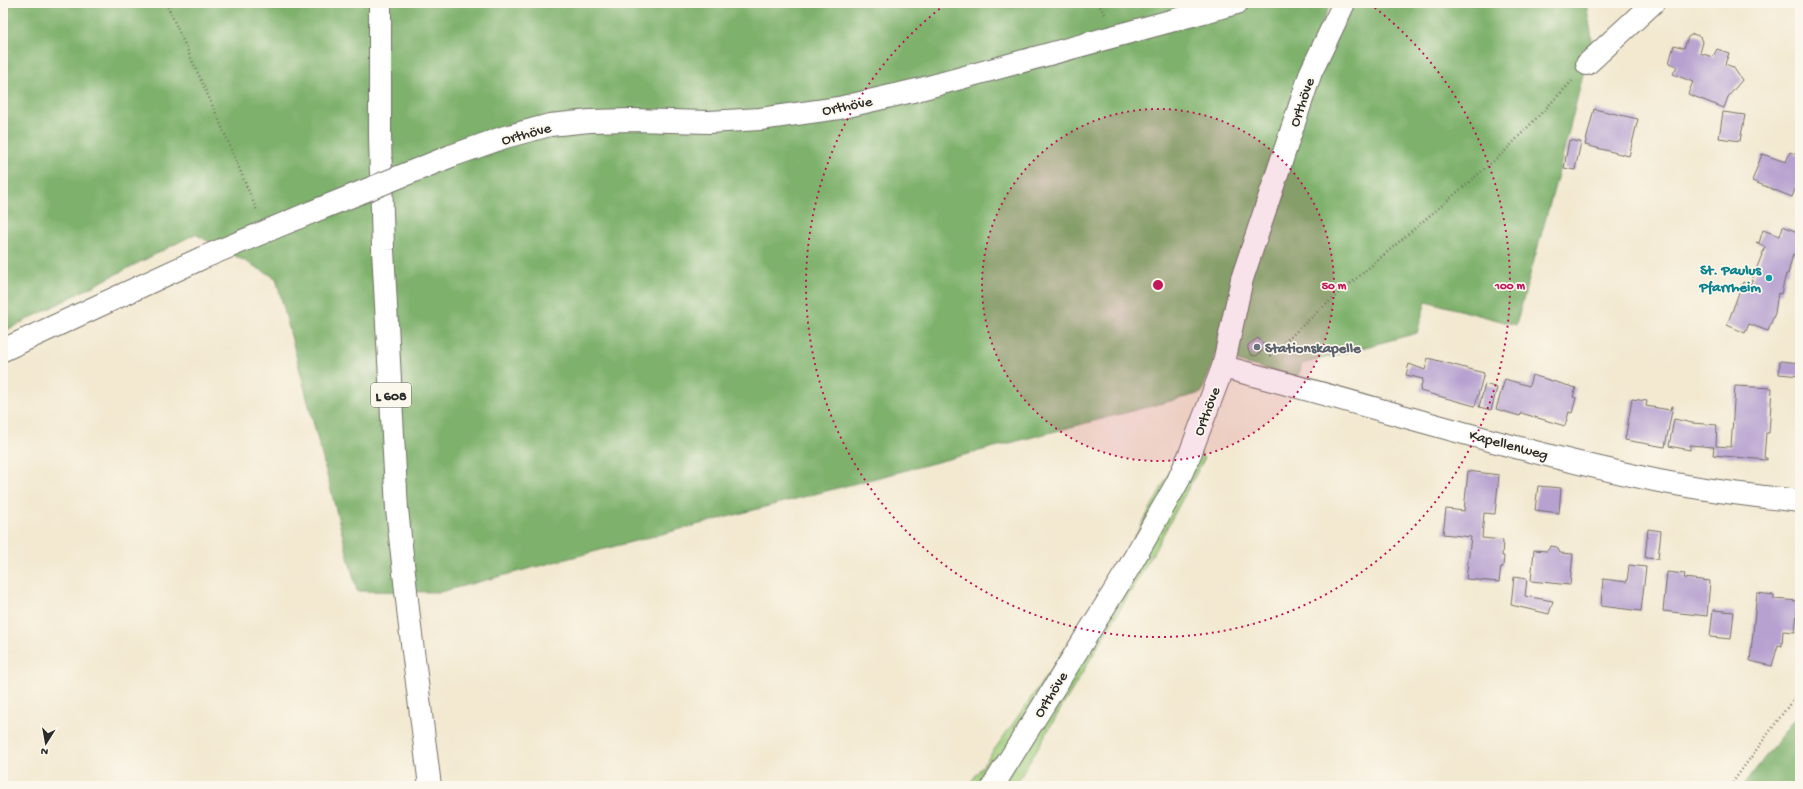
<svg xmlns="http://www.w3.org/2000/svg" width="1803" height="789" viewBox="0 0 1803 789" font-family="'Gochi Hand',sans-serif">
<rect width="100%" height="100%" fill="#fbf7ec"/>
<filter id="ink" filterUnits="userSpaceOnUse"><feTurbulence type="fractalNoise" baseFrequency=".025" numOctaves="2"/><feDisplacementMap in="SourceGraphic" scale="8" xChannelSelector="R" yChannelSelector="G"/><feConvolveMatrix kernelMatrix="1 2 1 2 8 2 1 2 1" color-interpolation-filters="sRGB"/></filter>
<filter id="wash" filterUnits="userSpaceOnUse"><feTurbulence type="fractalNoise" baseFrequency=".012" numOctaves="4" result="noise"/><feDisplacementMap in="SourceGraphic" scale="16" xChannelSelector="R" yChannelSelector="G"/><feGaussianBlur stdDeviation="0.9" result="paint"/><feColorMatrix in="noise" values="0 0 0 0 0 0 0 0 0 0 0 0 0 0 0 0 0 1.4 0 .05"/><feComposite in="paint" operator="in"/></filter>
<g filter="url(#wash)">
<rect width="100%" height="100%" fill="#f3e9d1"/>
<g fill="#9ece7d" stroke="#647c54">
<path d="M 1198,449 L 1204,459 L 1151,557 L 1015,786 L 1001,786 Z"/>
<path d="M 1179,453 L 1161,499 L 985,786 L 968,786 C 1045,680 1122,572 1179,453 Z"/>
</g>
<g fill="#7eb16c" stroke="#546e4c">
<path d="M 3,3 L 1331,3 L 1301,70 L 1213,364 L 1201,393 L 440,592 L 357,591 L 276,278 L 195,234 L 3,332 Z"/>
<path d="M 1358,3 L 1586,3 L 1592,39 L 1560,167 L 1516,325 L 1426,301 L 1417,333 L 1302,364 L 1298,377 L 1239,362 L 1236,357 L 1249,282 L 1317,74 L 1352,9 Z"/>
<path d="M 1800,711 L 1800,786 L 1743,786 Z"/>
</g>
<g id="blocks">
<g fill="#b7a1d0">
<path d="M 1693,34 L 1701,37 L 1703,42 L 1700,53 L 1713,57 L 1717,49 L 1729,53 L 1725,64 L 1733,67 L 1742,80 L 1728,97 L 1724,108 L 1688,94 L 1693,82 L 1673,74 L 1677,66 L 1669,63 L 1674,45 L 1684,48 L 1688,37 Z"/>
<path d="M 1594,109 L 1638,119 L 1629,156 L 1585,145 Z"/>
<path d="M 1723,112 L 1745,115 L 1740,141 L 1719,138 Z"/>
<path d="M 1569,140 L 1581,142 L 1575,170 L 1564,168 Z"/>
<path d="M 1790,152 L 1800,156 L 1800,182 L 1798,182 L 1792,197 L 1752,181 L 1762,154 L 1786,162 Z"/>
<path d="M 1783,226 L 1800,233 L 1800,247 L 1797,255 L 1793,254 L 1788,274 L 1786,274 L 1781,294 L 1778,293 L 1775,313 L 1768,331 L 1749,324 L 1745,333 L 1727,325 L 1743,282 L 1750,285 L 1765,247 L 1756,242 L 1759,243 L 1763,230 L 1780,236 Z"/>
<path d="M 1258,338 L 1266,348 L 1256,356 L 1251,355 L 1248,350 L 1248,345 Z"/>
<path d="M 1428,358 L 1484,373 L 1475,406 L 1420,391 L 1423,379 L 1406,375 L 1409,364 L 1425,370 Z"/>
<path d="M 1780,361 L 1800,363 L 1800,376 L 1779,374 Z"/>
<path d="M 1532,375 L 1576,388 L 1573,397 L 1576,398 L 1572,413 L 1569,412 L 1565,426 L 1521,413 L 1520,416 L 1496,409 L 1505,379 L 1529,386 Z"/>
<path d="M 1485,384 L 1497,388 L 1491,410 L 1479,407 Z"/>
<path d="M 1735,386 L 1772,388 L 1769,433 L 1766,433 L 1764,458 L 1767,458 L 1767,460 L 1713,455 L 1714,447 L 1690,445 L 1690,450 L 1669,446 L 1674,419 L 1692,423 L 1717,425 L 1716,446 L 1731,447 Z"/>
<path d="M 1632,399 L 1647,401 L 1646,406 L 1670,410 L 1671,406 L 1673,406 L 1665,447 L 1625,440 Z"/>
<path d="M 1468,471 L 1499,475 L 1495,514 L 1484,513 L 1482,538 L 1503,540 L 1502,556 L 1504,556 L 1503,567 L 1501,567 L 1499,582 L 1466,579 L 1471,537 L 1443,534 L 1446,509 L 1464,511 Z"/>
<path d="M 1538,486 L 1561,488 L 1559,513 L 1535,510 Z"/>
<path d="M 1648,529 L 1661,531 L 1658,559 L 1645,558 Z"/>
<path d="M 1551,546 L 1557,547 L 1560,553 L 1573,554 L 1570,585 L 1531,581 L 1534,550 L 1547,551 Z"/>
<path d="M 1629,565 L 1646,567 L 1641,611 L 1601,606 L 1603,579 L 1627,582 Z"/>
<path d="M 1667,572 L 1685,574 L 1684,578 L 1710,581 L 1707,616 L 1663,611 Z"/>
<path d="M 1514,577 L 1527,579 L 1525,596 L 1553,601 L 1549,614 L 1511,605 Z"/>
<path d="M 1757,593 L 1774,595 L 1774,599 L 1798,601 L 1795,632 L 1783,631 L 1782,646 L 1778,645 L 1772,666 L 1750,661 Z"/>
<path d="M 1713,610 L 1734,612 L 1731,639 L 1710,637 Z"/>
</g>
</g>
</g>
<g filter="url(#ink)">
<use href="#blocks" fill-opacity="0" stroke="#716e65" stroke-width="1"/>
<g fill="none" stroke-linecap="round" stroke-linejoin="round">
<defs>
<g id="minor">
<path d="M 1587,64 L 1653,3"/>
<path d="M 451,156 L 505,137 L 550,125 L 590,121 L 631,120 L 709,122 L 760,119 L 839,108 L 917,90 L 1237,3"/>
<path d="M 3,350 L 202,258 L 312,212"/>
<path d="M 1223,367 C 1368,404 1512,451 1659,481 C 1706,490 1753,496 1800,501"/>
<path d="M 993,786 L 1128,569 L 1177,483 L 1190,454 L 1223,367 L 1242,279 L 1311,72 L 1344,3"/>
</g>
<path id="primary" d="M 380,3 L 380,137 L 383,250 L 397,509 L 410,627 L 430,786"/>
</defs>
<use href="#minor" stroke="#716e65" stroke-width="24"/>
<use href="#primary" stroke="#716e65" stroke-width="24"/>
<g stroke="#716e65" stroke-width="2.5" stroke-dasharray="1 3" stroke-linecap="butt">
<path d="M 166,3 L 219,120 L 257,211"/>
<path d="M 1098,3 L 1106,16"/>
<path d="M 1270,356 L 1316,313 L 1503,153 L 1572,81"/>
<path d="M 1730,786 L 1789,705 L 1800,694"/>
</g>
<use href="#minor" stroke="#fff" stroke-width="22"/>
<use href="#primary" stroke="#fff" stroke-width="22"/>
<defs>
<path id="minor-bridge" d="M 312,212 L 451,156"/>
</defs>
<use href="#minor-bridge" stroke="#716e65" stroke-width="24" stroke-linecap="butt"/>
<use href="#minor-bridge" stroke="#fff" stroke-width="22"/>
</g>
</g>
<circle cx="1158" cy="285" r="176" fill="#c2185b" fill-opacity=".12"/>
<g fill="none" stroke="#c2185b" stroke-width="2" stroke-dasharray="2 4">
<circle cx="1158" cy="285" r="176"/>
<path d="M1370 4A352 352 0 1 1 946 4"/>
</g>
<circle fill="#0f9aa8" stroke="#fbf7ec" stroke-width="1.5" cx="1769" cy="278" r="4"/>
<circle fill="#6b7280" stroke="#fbf7ec" stroke-width="1.5" cx="1257" cy="347" r="4"/>
<g text-anchor="middle" stroke-width="3.5" stroke-linejoin="round" paint-order="stroke">
<rect fill="#fbf7ec" stroke="#696865" stroke-width="1" x="371" y="383" width="40" height="24" rx="3"/>
<g font-size="14" font-weight="bold" fill="#2b2b2b">
<text x="391" y="400">L 608</text>
</g>
<g font-size="15" fill="#2b2b2b" stroke="#fbf7ec">
<text transform="translate(1301 102) rotate(-71)" y="5">Orthöve</text>
<text transform="translate(847 105) rotate(-11)" y="5">Orthöve</text>
<text transform="translate(526 133) rotate(-15)" y="5">Orthöve</text>
<text transform="translate(1206 411) rotate(-69)" y="5">Orthöve</text>
<text transform="translate(1509 444) rotate(15)" y="5">Kapellenweg</text>
<text transform="translate(1050 694) rotate(-58)" y="5">Orthöve</text>
</g>
<g font-size="15" font-weight="bold" fill="#0d838f" stroke="#fbf7ec" text-anchor="end">
<text x="1761" y="274">St. Paulus<tspan x="1761" dy="17">Pfarrheim</tspan></text>
</g>
<g font-size="15" font-weight="bold" fill="#5b616d" stroke="#fbf7ec" text-anchor="start">
<text x="1265" y="352">Stationskapelle</text>
</g>
</g>
<circle cx="1158" cy="285" r="6" fill="#c2185b" stroke="#fbf7ec" stroke-width="2"/>
<g font-size="12" text-anchor="middle" font-weight="bold" fill="#c2185b" stroke="#fbf7ec" stroke-width="3.5" stroke-linejoin="round" paint-order="stroke">
<text x="1334" y="289">50 m</text>
<text x="1510" y="289">100 m</text>
</g>
<rect width="1803" height="789" fill="none" stroke="#fbf7ec" stroke-width="16"/>
<g transform="translate(46 743) rotate(191)" stroke="#fbf7ec" stroke-width="3" paint-order="stroke">
<path d="M0-3L7 15L0 10L-7 15Z" fill="#2b2b2b"/>
<text y="-6" font-size="11" font-weight="bold" text-anchor="middle" fill="#2b2b2b">N</text>
</g>
</svg>
